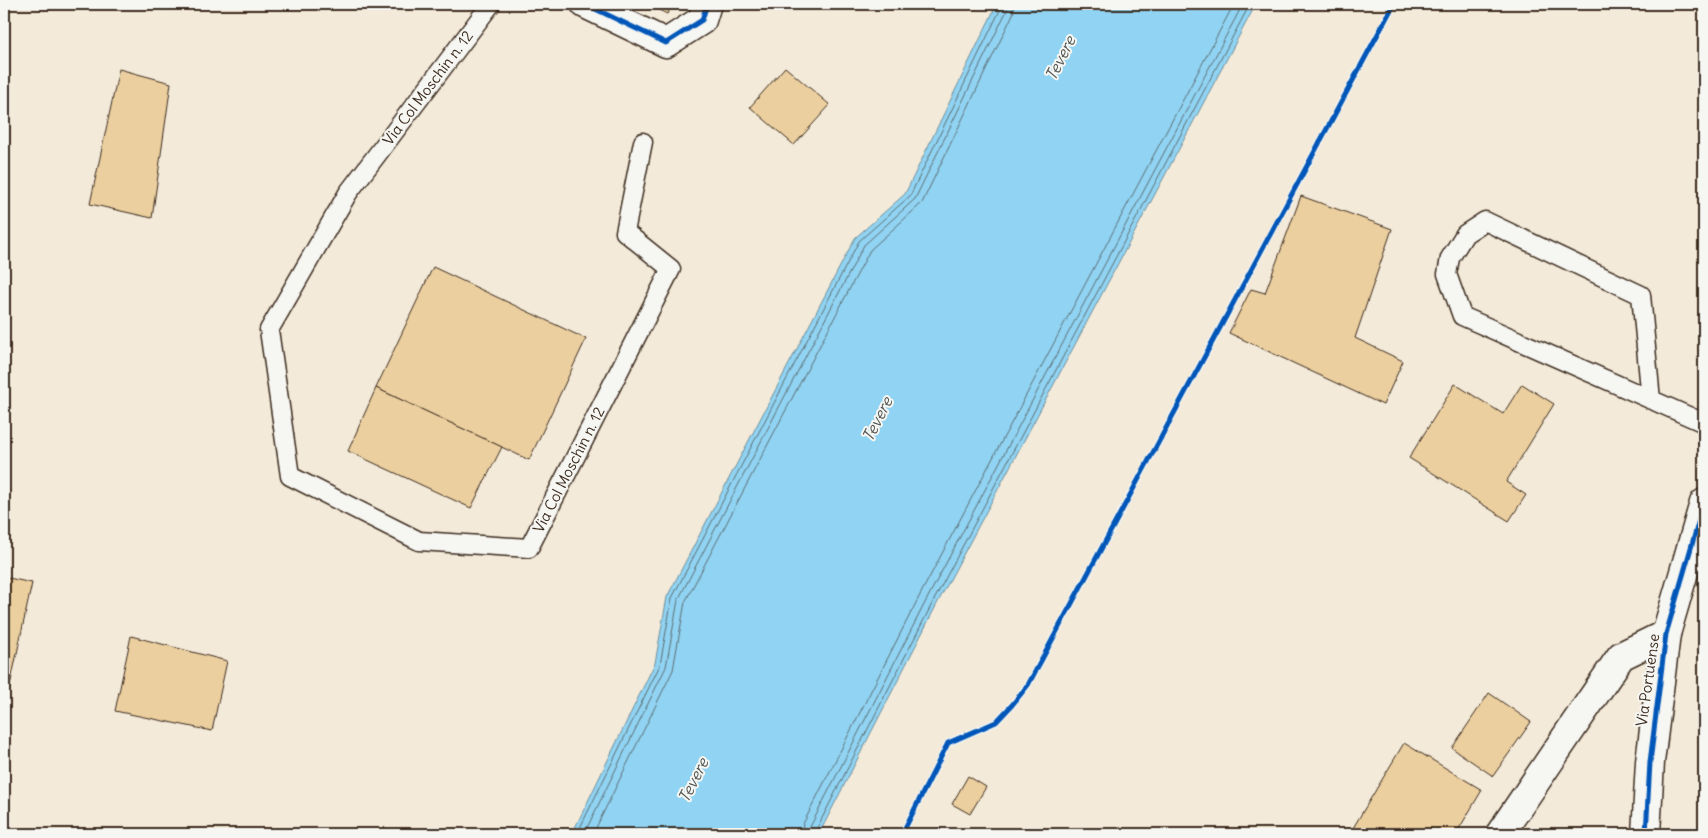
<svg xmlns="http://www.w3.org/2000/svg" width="1708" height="838" viewBox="0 0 1708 838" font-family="Delius,sans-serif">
<rect width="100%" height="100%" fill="#f3ead9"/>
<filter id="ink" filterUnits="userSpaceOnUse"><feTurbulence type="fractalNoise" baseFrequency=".02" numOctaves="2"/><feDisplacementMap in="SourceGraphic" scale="10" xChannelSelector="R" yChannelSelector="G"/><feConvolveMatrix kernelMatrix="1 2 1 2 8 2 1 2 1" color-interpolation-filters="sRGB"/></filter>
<g filter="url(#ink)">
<path fill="#90d3f2" stroke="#6e8f9d" d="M 997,4 L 1256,4 L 937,604 L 819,834 L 572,834 L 655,663 L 667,597 L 855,238 L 905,194 Z"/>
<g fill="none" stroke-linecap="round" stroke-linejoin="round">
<g stroke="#5d6e73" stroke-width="1">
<path d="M 577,834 L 660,665 L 672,598 L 859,241 L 910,196 L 1001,8 L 1001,4"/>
<path d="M 584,834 L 666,667 L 678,600 L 864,245 L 915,199 L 1007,10 L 1008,4"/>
<path d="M 593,834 L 673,670 L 685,602 L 870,250 L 922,203 L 1013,14 L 1015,4"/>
<path d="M 801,834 L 803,824 L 920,595 L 1234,4"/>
<path d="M 809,834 L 810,827 L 927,599 L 1243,4"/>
<path d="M 815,834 L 816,830 L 933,602 L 1250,4"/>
</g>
</g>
<g fill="#ebcf9f" stroke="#3b2a1e">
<path d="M 647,4 L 673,4 L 667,14 Z"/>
<path d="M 785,67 L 830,105 L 794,145 L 750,107 Z"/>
<path d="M 119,69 L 171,83 L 152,218 L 90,204 Z"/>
<path d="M 1301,196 L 1392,229 L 1355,338 L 1403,361 L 1383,405 L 1229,333 L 1251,289 L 1265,293 Z"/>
<path d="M 433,267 L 586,339 L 529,460 L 376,388 Z"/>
<path d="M 1455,384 L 1503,414 L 1522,384 L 1554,404 L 1506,482 L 1526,495 L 1509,521 L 1409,458 Z"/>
<path d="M 376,388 L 502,447 L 471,508 L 348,451 Z"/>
<path d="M 4,577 L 32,583 L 4,714 Z"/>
<path d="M 131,636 L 227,661 L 212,731 L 115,711 Z"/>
<path d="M 1489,693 L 1531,722 L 1493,776 L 1452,748 Z"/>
<path d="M 1404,743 L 1482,790 L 1456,834 L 1363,834 L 1353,828 Z"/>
<path d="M 968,776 L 986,787 L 970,814 L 952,804 Z"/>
</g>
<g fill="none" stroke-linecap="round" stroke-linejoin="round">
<defs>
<g id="service">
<path d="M 491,4 L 348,193 L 269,330 L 290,476 L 419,541 L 529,548 L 671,269 L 625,232 L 643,142"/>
<path d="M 1651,400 L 1641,295 L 1485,221 L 1465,234 L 1450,258 L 1447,274 L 1462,316 L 1704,423"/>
</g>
<g id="minor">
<path d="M 585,4 L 666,43 L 702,20 L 707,4"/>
<path d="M 1500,834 L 1621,656 L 1666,634"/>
</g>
<path id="tertiary" d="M 1646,834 L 1650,762 L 1666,634 L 1704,503"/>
</defs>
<use href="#service" stroke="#3b2a1e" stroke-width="21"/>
<use href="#minor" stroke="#3b2a1e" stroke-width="31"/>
<use href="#tertiary" stroke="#3b2a1e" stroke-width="31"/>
<use href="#service" stroke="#f6f6f2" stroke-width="18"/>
<use href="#minor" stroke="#f6f6f2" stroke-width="28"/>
<use href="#tertiary" stroke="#f6f6f2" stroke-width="28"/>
<defs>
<g id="cycleway">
<path d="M 585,4 L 666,43 L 702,20 L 707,4"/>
<path d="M 902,834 L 948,743 L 996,722 L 1012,705 L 1028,685 L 1394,4"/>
<path d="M 1646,834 L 1650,762 L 1666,634 L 1704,503"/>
</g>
</defs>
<use href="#cycleway" stroke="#f6f6f2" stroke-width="8"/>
<use href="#cycleway" stroke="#0057b8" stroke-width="5"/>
</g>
</g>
<g text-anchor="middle" stroke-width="4" stroke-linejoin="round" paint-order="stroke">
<g font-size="15" fill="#3b2a1e" stroke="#f6f6f2">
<text transform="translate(428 88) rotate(-53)" y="5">Via Col Moschin n. 12</text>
<text transform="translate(569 470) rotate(-63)" y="5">Via Col Moschin n. 12</text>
<text transform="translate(1648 680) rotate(-82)" y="5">Via Portuense</text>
</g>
<g font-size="16" font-style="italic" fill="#505453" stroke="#f6f6f2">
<text transform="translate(1060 58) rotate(-63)" y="6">Tevere</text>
<text transform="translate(877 419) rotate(-63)" y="6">Tevere</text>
<text transform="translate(693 780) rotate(-63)" y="6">Tevere</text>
</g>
</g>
<rect width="1708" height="838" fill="none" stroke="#f6f6f2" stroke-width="20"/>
<rect x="10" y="10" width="1688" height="818" fill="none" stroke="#3b2a1e" stroke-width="2" filter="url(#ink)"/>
</svg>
